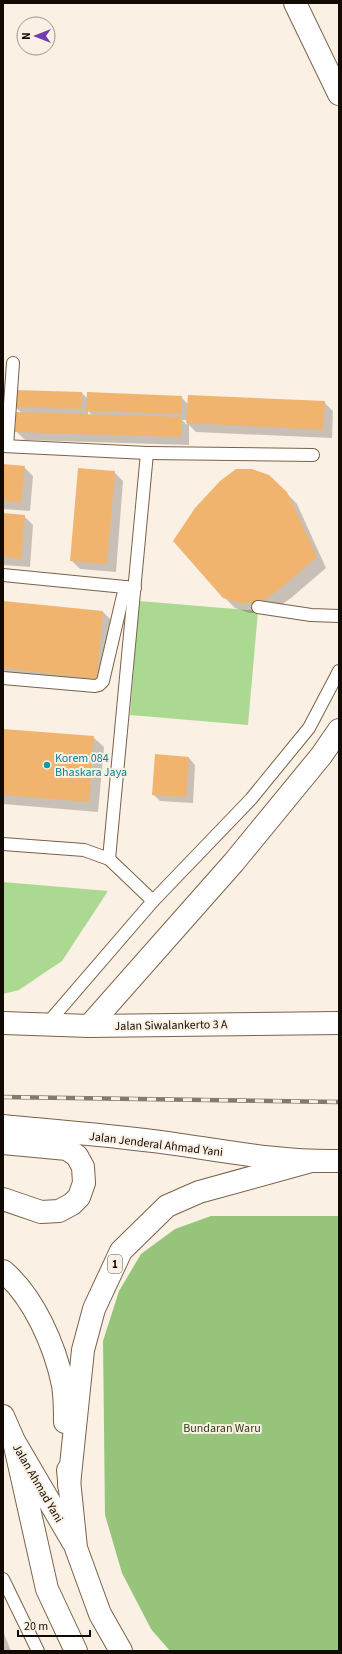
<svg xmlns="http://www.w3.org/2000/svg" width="342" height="1654" viewBox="0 0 342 1654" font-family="'Source Sans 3',sans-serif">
<rect width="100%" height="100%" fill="#fbf0e4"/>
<g fill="#abd991">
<path d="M 139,601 L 258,611 L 248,725 L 130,715 Z"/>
<path d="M 3,882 L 108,891 L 62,961 L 19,990 L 3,994 Z"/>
</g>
<path fill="#95c47a" d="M 211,1216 L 339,1216 L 339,1651 L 170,1651 L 151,1629 L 122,1573 L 105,1515 L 103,1341 L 119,1291 L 141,1254 L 175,1229 Z"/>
<g fill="#0003" fill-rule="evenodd">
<path d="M 82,393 L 88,399 L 181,397 L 188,404 L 324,402 L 333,411 L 332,438 L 196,432 L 189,425 L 189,445 L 25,440 L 16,431 L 22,413 L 15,407 ZM 88,411 L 93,416 L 88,415 ZM 182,420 L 187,420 L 187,425 Z"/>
<path d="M 3,397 L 9,403 L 3,426 Z"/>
<path d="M 3,465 L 24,467 L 33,476 L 30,511 L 3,509 Z"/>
<path d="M 114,472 L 123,481 L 116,572 L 80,569 L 71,560 Z"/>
<path d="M 269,475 L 297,504 L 326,568 L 291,598 L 270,613 L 250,613 L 235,608 L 224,597 Z"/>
<path d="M 3,514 L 24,516 L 33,525 L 30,567 L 3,565 Z"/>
<path d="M 3,602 L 103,612 L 113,622 L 107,688 L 3,677 Z"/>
<path d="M 3,730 L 93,737 L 104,747 L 98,812 L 3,804 Z"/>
<path d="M 189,758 L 195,765 L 193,803 L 160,801 L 153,794 Z"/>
<path d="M 3,1631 L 11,1651 L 3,1651 Z"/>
</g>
<g fill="#f1b46e">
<path d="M 15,390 L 82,392 L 81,409 L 14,407 Z"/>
<path d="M 87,392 L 182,396 L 181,414 L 86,411 Z"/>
<path d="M 188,395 L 325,401 L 323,430 L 186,423 Z"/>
<path d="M 16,412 L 181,417 L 181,437 L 15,432 Z"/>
<path d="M 3,464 L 25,466 L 21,503 L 3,501 Z"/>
<path d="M 78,468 L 115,471 L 107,564 L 70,561 Z"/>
<path d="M 236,469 L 252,469 L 269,475 L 287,492 L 317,557 L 281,588 L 260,603 L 239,603 L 223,598 L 173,541 L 195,508 L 220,481 Z"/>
<path d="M 3,513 L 25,515 L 21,559 L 3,557 Z"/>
<path d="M 3,601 L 103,611 L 97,679 L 3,668 Z"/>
<path d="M 3,729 L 94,736 L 89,802 L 3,795 Z"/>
<path d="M 155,754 L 189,757 L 186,797 L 152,795 Z"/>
</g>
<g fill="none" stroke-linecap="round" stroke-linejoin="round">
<defs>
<g id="service">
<path d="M 3,446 L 147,453 L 109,859"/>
<path d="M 7,446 L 13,363"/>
<path d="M 147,453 L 313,455"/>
<path d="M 3,575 L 125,587"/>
<path d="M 258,607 L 311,615 L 339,616"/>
<path d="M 3,678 L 95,686 L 99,685 L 103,681 L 125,587 L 135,588"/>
<path d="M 3,844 L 84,850 L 109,859 L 153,901"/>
<path d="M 47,1024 L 153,901 L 251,799 L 309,728 L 339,671"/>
<path d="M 3,1579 L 38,1651"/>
</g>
<path id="minor" d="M 15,1446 L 47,1589 L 76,1651"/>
<g id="secondary">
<path d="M 295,3 L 339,94"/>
<path d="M 3,1023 L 89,1026 L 339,1023"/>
<path d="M 89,1026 L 234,862 L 321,756 L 339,730"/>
</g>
<g id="trunk">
<path d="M 3,1126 C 63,1132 123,1136 182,1145 C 235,1153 285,1162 339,1161"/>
<path d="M 3,1143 L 67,1149 L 77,1156 L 83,1167 L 84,1183 L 79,1197 L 72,1204 L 59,1211 L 41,1212 L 3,1199"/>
<path d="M 3,1271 C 34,1297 55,1346 63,1385 C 65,1397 65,1410 65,1422"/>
<path d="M 3,1416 L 14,1441 L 73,1542"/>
<path d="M 68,1470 L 76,1548 L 100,1614 L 121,1651"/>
<path d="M 69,1485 L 83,1350 L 94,1309 L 121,1251 L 167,1206 L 199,1192 L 308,1162"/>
</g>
</defs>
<use href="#service" stroke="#7a6248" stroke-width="14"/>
<use href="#minor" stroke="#7a6248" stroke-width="24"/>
<use href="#secondary" stroke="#7a6248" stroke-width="24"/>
<use href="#trunk" stroke="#7a6248" stroke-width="24"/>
<use href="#service" stroke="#fff" stroke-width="12"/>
<use href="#minor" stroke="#fff" stroke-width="22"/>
<use href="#secondary" stroke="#fff" stroke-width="22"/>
<use href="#trunk" stroke="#fff" stroke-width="22"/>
<defs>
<path id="rail" d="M 3,1097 L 339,1102"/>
</defs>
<use href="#rail" stroke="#847a70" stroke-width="4.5"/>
<use href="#rail" stroke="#fbf0e4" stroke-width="3" stroke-dasharray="9" stroke-linecap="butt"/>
</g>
<circle fill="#0f9aa8" stroke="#fbf0e4" stroke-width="1.5" cx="47" cy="765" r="4"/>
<g text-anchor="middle" stroke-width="4" stroke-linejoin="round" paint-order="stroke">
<rect fill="#fbf0e4" stroke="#594f46" stroke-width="1" x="108" y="1255" width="14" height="18" rx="3"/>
<g font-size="11" font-weight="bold" fill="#130a03">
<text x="115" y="1268">1</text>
</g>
<g font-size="12" fill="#0d838f" stroke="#fbf0e4" text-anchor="start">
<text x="55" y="762">Korem 084<tspan x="55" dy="14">Bhaskara Jaya</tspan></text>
</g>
<g font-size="12" fill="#130a03" stroke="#fbf0e4">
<text transform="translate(171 1025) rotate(-1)" y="4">Jalan Siwalankerto 3 A</text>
<text transform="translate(156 1144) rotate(7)" y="4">Jalan Jenderal Ahmad Yani</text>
<text transform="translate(38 1483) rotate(60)" y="4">Jalan Ahmad Yani</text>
</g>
<g font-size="12" fill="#264410" stroke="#fbf0e4">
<text x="222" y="1432">Bundaran Waru</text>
</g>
</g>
<rect width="342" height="1654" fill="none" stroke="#130a03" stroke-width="8"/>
<g transform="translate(36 36) rotate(270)"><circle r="19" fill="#fbf0e4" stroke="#9e948a"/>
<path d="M0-3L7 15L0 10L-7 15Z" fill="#713cb2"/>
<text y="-6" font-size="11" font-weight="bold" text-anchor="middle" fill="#130a03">N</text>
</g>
<path d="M18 1630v6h72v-6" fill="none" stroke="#130a03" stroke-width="2"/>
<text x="24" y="1630" font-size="12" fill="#130a03" stroke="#fbf0e4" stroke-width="3" paint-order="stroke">20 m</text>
</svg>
